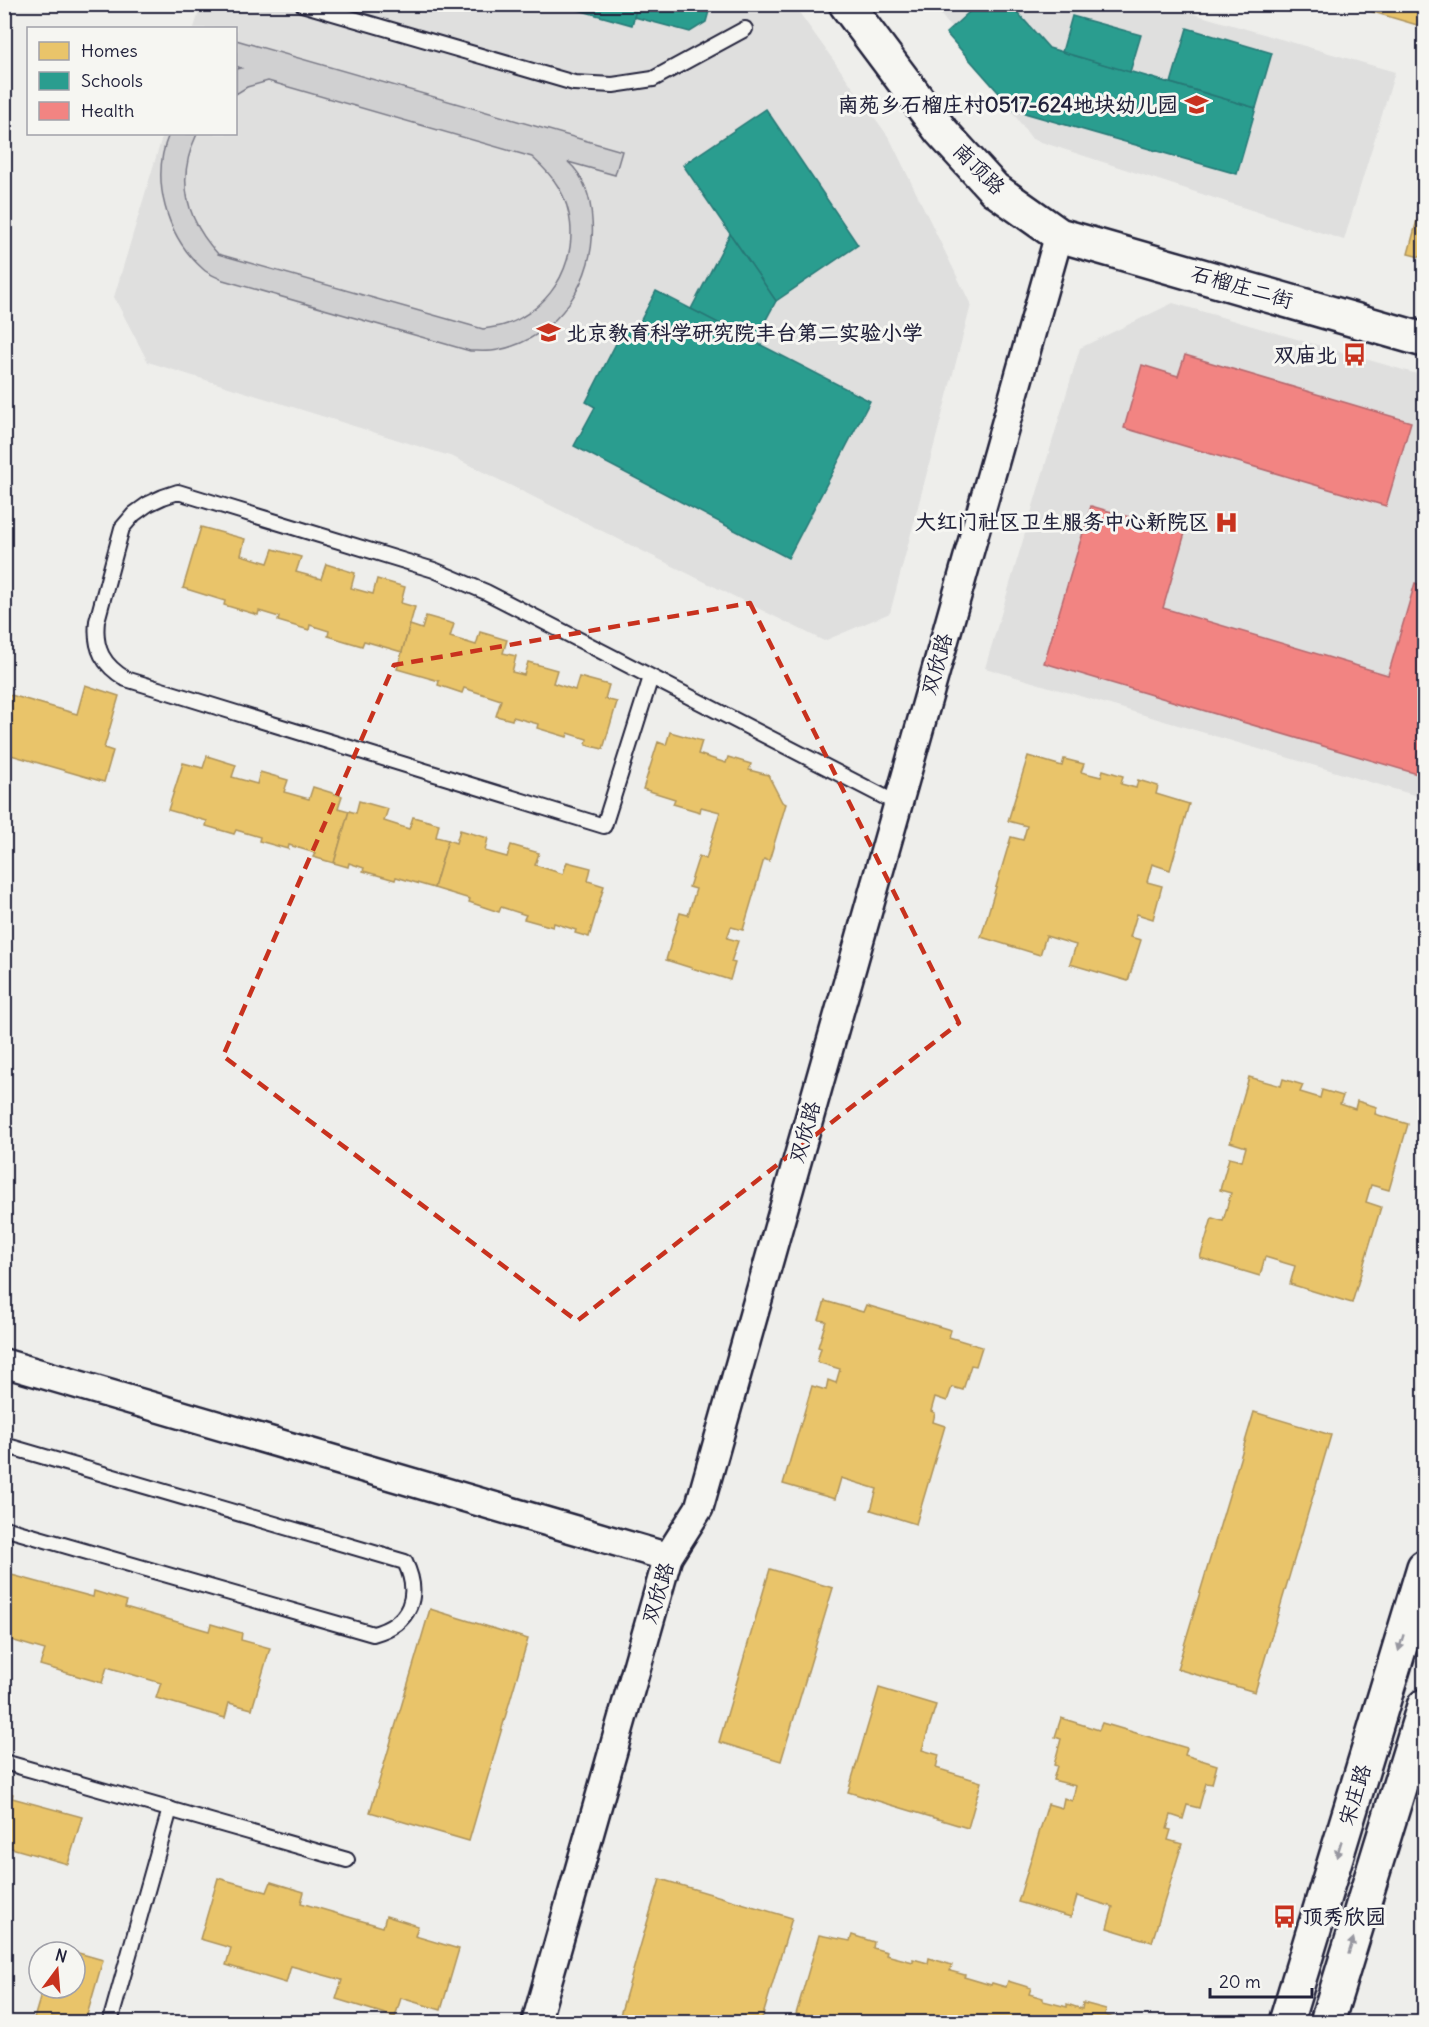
<svg xmlns="http://www.w3.org/2000/svg" width="1429" height="2027" viewBox="0 0 1429 2027" font-family="Delius,'LXGW WenKai TC',sans-serif">
<rect width="100%" height="100%" fill="#eeeeeb"/>
<filter id="ink" filterUnits="userSpaceOnUse"><feTurbulence type="fractalNoise" baseFrequency=".0167" numOctaves="2"/><feDisplacementMap in="SourceGraphic" scale="12" xChannelSelector="R" yChannelSelector="G"/><feConvolveMatrix kernelMatrix="1 2 1 2 8 2 1 2 1" color-interpolation-filters="sRGB"/></filter>
<g filter="url(#ink)">
<g fill="#dfdfde">
<path d="M 793,4 L 890,139 L 971,305 L 890,613 L 824,641 L 453,457 L 148,362 L 114,297 L 163,134 L 236,134 L 236,28 L 194,28 L 201,5 Z"/>
<path d="M 934,5 L 1163,5 L 1395,72 L 1344,240 L 1032,139 Z"/>
<path d="M 1173,303 L 1424,376 L 1424,798 L 985,668 L 1080,348 Z"/>
</g>
<path fill="#d0d0d1" stroke="#797986" stroke-width="1.5" d="M 236,40 L 622,151 L 615,175 L 568,162 C 584,175 591,199 592,220 C 597,278 558,339 498,350 C 489,352 479,351 470,351 L 223,280 C 217,277 208,274 203,269 C 166,236 150,179 169,134 L 197,134 C 176,178 185,218 218,254 L 483,329 C 497,327 510,325 522,317 C 567,292 585,233 559,188 C 552,176 542,166 532,157 L 268,81 L 247,87 L 236,94 L 236,69 L 241,68 L 236,66 Z"/>
<g fill="#e9c46a" stroke="#ad935c" stroke-width="1.5">
<path d="M 1346,4 L 1424,4 L 1424,27 Z"/>
<path d="M 1424,194 L 1424,258 L 1408,254 Z"/>
<path d="M 201,527 L 245,539 L 241,555 L 268,563 L 273,549 L 301,557 L 296,572 L 321,579 L 326,564 L 355,573 L 351,588 L 373,594 L 377,579 L 405,587 L 401,603 L 415,607 L 402,652 L 364,641 L 362,646 L 328,636 L 329,631 L 310,625 L 309,630 L 278,621 L 279,617 L 259,611 L 258,615 L 224,605 L 225,601 L 183,588 Z"/>
<path d="M 426,616 L 454,624 L 450,637 L 476,645 L 480,632 L 507,640 L 503,653 L 516,656 L 512,672 L 524,675 L 528,662 L 557,670 L 553,683 L 575,690 L 579,677 L 609,685 L 605,699 L 617,702 L 603,749 L 586,745 L 587,739 L 568,733 L 567,737 L 537,728 L 538,724 L 513,717 L 512,720 L 496,716 L 501,700 L 464,688 L 462,693 L 438,685 L 439,681 L 397,669 L 410,625 L 422,629 Z"/>
<path d="M 85,685 L 119,696 L 104,748 L 113,751 L 104,782 L 4,753 L 4,693 L 77,714 Z"/>
<path d="M 670,732 L 702,741 L 698,754 L 726,763 L 728,757 L 751,764 L 749,770 L 768,775 L 782,802 L 786,804 L 769,861 L 764,859 L 743,930 L 731,927 L 727,938 L 738,941 L 731,962 L 735,963 L 730,980 L 666,960 L 680,913 L 688,915 L 696,889 L 689,887 L 699,856 L 706,859 L 720,812 L 701,807 L 700,812 L 673,804 L 675,799 L 643,789 L 658,742 L 666,745 Z"/>
<path d="M 207,756 L 236,765 L 232,777 L 257,784 L 260,772 L 288,780 L 284,792 L 309,799 L 313,787 L 342,796 L 338,808 L 349,811 L 334,863 L 313,857 L 315,853 L 289,845 L 288,849 L 259,841 L 260,837 L 236,830 L 234,834 L 206,826 L 207,821 L 168,810 L 183,763 L 203,768 Z"/>
<path d="M 1028,756 L 1062,766 L 1064,759 L 1084,764 L 1081,772 L 1101,777 L 1103,770 L 1123,776 L 1121,784 L 1136,788 L 1138,780 L 1158,786 L 1156,794 L 1189,804 L 1170,870 L 1152,864 L 1147,882 L 1162,886 L 1153,919 L 1137,914 L 1130,937 L 1141,940 L 1128,981 L 1070,964 L 1076,945 L 1046,936 L 1040,955 L 981,937 L 1011,837 L 1023,840 L 1027,826 L 1008,821 Z"/>
<path d="M 359,801 L 388,809 L 384,821 L 409,829 L 413,817 L 439,824 L 436,837 L 448,840 L 434,888 L 396,877 L 395,880 L 363,871 L 364,868 L 349,863 L 348,867 L 334,863 L 349,811 L 356,813 Z"/>
<path d="M 460,830 L 488,838 L 485,851 L 507,857 L 511,845 L 539,853 L 535,865 L 563,874 L 567,862 L 591,868 L 588,881 L 604,886 L 589,937 L 575,933 L 576,930 L 554,923 L 553,927 L 524,919 L 526,915 L 501,907 L 499,912 L 469,902 L 470,899 L 434,888 L 448,840 L 456,843 Z"/>
<path d="M 1249,1077 L 1281,1086 L 1283,1079 L 1303,1085 L 1300,1092 L 1320,1098 L 1322,1090 L 1343,1096 L 1340,1104 L 1355,1109 L 1357,1101 L 1377,1107 L 1375,1114 L 1408,1124 L 1389,1190 L 1371,1185 L 1366,1202 L 1381,1207 L 1352,1303 L 1290,1284 L 1295,1266 L 1265,1257 L 1260,1276 L 1200,1258 L 1212,1218 L 1223,1221 L 1231,1193 L 1220,1190 L 1229,1158 L 1242,1161 L 1246,1147 L 1230,1142 Z"/>
<path d="M 825,1301 L 863,1312 L 866,1305 L 951,1330 L 949,1337 L 982,1347 L 976,1366 L 971,1365 L 963,1390 L 952,1387 L 947,1401 L 935,1397 L 931,1411 L 935,1413 L 933,1422 L 945,1426 L 916,1524 L 871,1510 L 877,1489 L 841,1478 L 835,1499 L 783,1484 L 812,1386 L 826,1390 L 828,1380 L 836,1383 L 840,1369 L 817,1362 L 821,1348 L 818,1347 L 826,1321 L 819,1320 Z"/>
<path d="M 1254,1412 L 1331,1435 L 1255,1692 L 1177,1669 Z"/>
<path d="M 4,1566 L 10,1567 L 8,1574 L 93,1597 L 94,1591 L 127,1601 L 125,1607 L 209,1631 L 211,1624 L 242,1633 L 241,1640 L 270,1648 L 252,1709 L 229,1703 L 225,1718 L 156,1698 L 161,1683 L 107,1667 L 102,1683 L 40,1665 L 45,1650 L 4,1638 Z"/>
<path d="M 770,1569 L 833,1588 L 781,1761 L 719,1742 Z"/>
<path d="M 430,1609 L 528,1639 L 469,1841 L 370,1812 Z"/>
<path d="M 879,1688 L 936,1705 L 922,1750 L 939,1755 L 936,1768 L 981,1782 L 968,1828 L 848,1792 Z"/>
<path d="M 1061,1718 L 1099,1730 L 1102,1723 L 1187,1748 L 1185,1755 L 1217,1765 L 1212,1784 L 1206,1783 L 1199,1808 L 1187,1805 L 1183,1819 L 1171,1815 L 1167,1829 L 1171,1830 L 1168,1840 L 1182,1844 L 1152,1942 L 1107,1928 L 1113,1907 L 1077,1896 L 1071,1917 L 1018,1902 L 1048,1804 L 1062,1808 L 1064,1798 L 1072,1801 L 1076,1786 L 1053,1780 L 1057,1766 L 1054,1765 L 1061,1739 L 1055,1737 Z"/>
<path d="M 4,1791 L 13,1794 L 12,1798 L 82,1817 L 68,1864 L 4,1846 Z"/>
<path d="M 218,1878 L 267,1892 L 271,1882 L 304,1892 L 301,1903 L 383,1927 L 386,1916 L 418,1926 L 415,1936 L 459,1949 L 441,2010 L 401,1998 L 395,2017 L 336,1999 L 342,1980 L 291,1966 L 286,1983 L 226,1965 L 231,1948 L 200,1939 Z"/>
<path d="M 660,1879 L 792,1918 L 761,2022 L 618,2022 Z"/>
<path d="M 819,1935 L 850,1941 L 852,1935 L 874,1942 L 873,1948 L 887,1952 L 886,1955 L 913,1962 L 913,1959 L 928,1963 L 929,1958 L 952,1965 L 950,1971 L 965,1975 L 964,1977 L 991,1985 L 992,1983 L 1006,1987 L 1008,1981 L 1031,1988 L 1029,1994 L 1043,1998 L 1043,2001 L 1067,2007 L 1067,2004 L 1082,2009 L 1083,2003 L 1106,2009 L 1105,2015 L 1119,2020 L 1118,2022 L 825,2022 L 796,2014 Z"/>
<path d="M 55,1946 L 75,1952 L 54,1952 Z"/>
<path d="M 75,1952 L 103,1960 L 85,2022 L 33,2022 L 43,1988 L 75,1988 Z"/>
</g>
<g fill="#2a9d8f" stroke="#287876" stroke-width="1.5">
<path d="M 557,4 L 638,4 L 632,25 Z"/>
<path d="M 638,4 L 711,4 L 706,22 L 690,32 L 634,17 Z"/>
<path d="M 978,4 L 1010,4 L 1049,48 L 1256,108 L 1237,174 L 1014,110 L 946,33 Z"/>
<path d="M 1072,16 L 1141,35 L 1130,72 L 1062,52 Z"/>
<path d="M 1187,28 L 1272,53 L 1256,108 L 1171,83 Z"/>
<path d="M 766,109 L 858,245 L 776,301 L 683,165 Z"/>
<path d="M 730,234 L 776,301 L 754,342 L 691,309 Z"/>
<path d="M 656,291 L 870,401 L 788,558 L 574,446 L 595,407 L 586,402 L 624,328 L 634,333 Z"/>
</g>
<g fill="#f28482" stroke="#b4676d" stroke-width="1.5">
<path d="M 1185,355 L 1411,422 L 1386,506 L 1124,428 L 1142,365 L 1178,376 Z"/>
<path d="M 1091,506 L 1185,533 L 1163,608 L 1388,675 L 1415,583 L 1424,586 L 1424,776 L 1044,663 Z"/>
</g>
<g fill="none" stroke-linecap="round" stroke-linejoin="round">
<defs>
<g id="lane">
<path d="M 302,4 L 574,83 L 613,85 L 653,79 L 745,29"/>
<path d="M 651,677 L 604,826 L 126,679 C 103,665 94,649 97,621 L 122,528 L 134,514 L 148,504 L 163,497 L 178,492 L 434,570 L 486,592 L 898,804"/>
<path d="M 4,1445 L 405,1562 C 421,1595 411,1624 373,1634 L 4,1528"/>
<path d="M 4,1762 L 347,1860"/>
<path d="M 110,2022 L 170,1809"/>
</g>
<g id="street">
<path d="M 4,1363 L 668,1557"/>
<path d="M 536,2022 L 668,1557 L 699,1508 L 1059,235"/>
</g>
<g id="secondary">
<path d="M 846,4 L 941,131 L 994,189 L 1059,235 L 1424,340"/>
<path d="M 1286,2022 L 1424,1567"/>
<path d="M 1327,2022 L 1424,1706"/>
</g>
</defs>
<use href="#lane" stroke="#22223b" stroke-width="18"/>
<use href="#street" stroke="#22223b" stroke-width="32"/>
<use href="#secondary" stroke="#22223b" stroke-width="38"/>
<use href="#lane" stroke="#f6f6f2" stroke-width="14"/>
<use href="#street" stroke="#f6f6f2" stroke-width="27"/>
<use href="#secondary" stroke="#f6f6f2" stroke-width="33"/>
</g>
<defs><path id="oneway-solid" d="M-6-.8H1V-3.2L6.5 0L1 3.2V.8H-6Z" transform="scale(1.5)"/></defs>
<g fill="#9797a0">
<use href="#oneway-solid" transform="translate(1401 1643) rotate(107)"/>
<use href="#oneway-solid" transform="translate(1339 1849) rotate(107)"/>
<use href="#oneway-solid" transform="translate(1351 1946) rotate(-73)"/>
</g>
</g>
<path fill="none" stroke="#c8321e" stroke-width="4.5" stroke-dasharray="12 8" stroke-linejoin="round" d="M 750,603 L 959,1023 L 577,1321 L 223,1056 L 394,665 Z"/>
<defs>
<symbol id="school-bare" viewBox="-9 -9 18 18"><path d="M0-5L7-2L0 1L-7-2ZM-4 1L0 2.5L4 1V4Q0 6-4 4Z" fill="#c8321e" stroke="#f6f6f2" stroke-width="2.5" paint-order="stroke"/></symbol>
<symbol id="bus-bare" viewBox="-9 -9 18 18"><path d="M-5-6H5V4H4V6H2V4H-2V6H-4V4H-5ZM-3.5-4V0h7V-4ZM-3.5 1.2v1.5H-2V1.2ZM2 1.2v1.5H3.5V1.2Z" fill="#c8321e" stroke="#f6f6f2" stroke-width="2.5" paint-order="stroke"/></symbol>
<symbol id="hospital-bare" viewBox="-9 -9 18 18"><path d="M-5-5h3v3.5h4V-5h3V5h-3V1.5h-4V5h-3Z" fill="#c8321e" stroke="#f6f6f2" stroke-width="2.5" paint-order="stroke"/></symbol>
</defs>
<g fill-rule="evenodd">
<use href="#school-bare" x="1180" y="88" width="33" height="33"/>
<use href="#school-bare" x="532" y="316" width="33" height="33"/>
<use href="#bus-bare" x="1338" y="338" width="33" height="33"/>
<use href="#hospital-bare" x="1210" y="506" width="33" height="33"/>
<use href="#bus-bare" x="1268" y="1900" width="33" height="33"/>
</g>
<g text-anchor="middle" stroke-width="6" stroke-linejoin="round" paint-order="stroke">
<g font-size="21" font-weight="bold" fill="#22223b" stroke="#f6f6f2" text-anchor="end">
<text x="1178" y="112">南苑乡石榴庄村0517-624地块幼儿园</text>
<text x="566" y="340" text-anchor="start">北京教育科学研究院丰台第二实验小学</text>
<text x="1337" y="362">双庙北</text>
<text x="1209" y="529">大红门社区卫生服务中心新院区</text>
<text x="1302" y="1924" text-anchor="start">顶秀欣园</text>
</g>
<g font-size="21" fill="#22223b" stroke="#f6f6f2">
<text transform="translate(979 169) rotate(45)" y="7">南顶路</text>
<text transform="translate(1242 287) rotate(16)" y="7">石榴庄二街</text>
<text transform="translate(937 664) rotate(-74)" y="7">双欣路</text>
<text transform="translate(805 1132) rotate(-74)" y="7">双欣路</text>
<text transform="translate(658 1593) rotate(-73)" y="7">双欣路</text>
<text transform="translate(1355 1795) rotate(-73)" y="7">宋庄路</text>
</g>
</g>
<rect width="1429" height="2027" fill="none" stroke="#f6f6f2" stroke-width="24"/>
<rect x="12" y="12" width="1405" height="2003" fill="none" stroke="#22223b" stroke-width="2" filter="url(#ink)"/>
<rect x="27" y="27" width="210" height="108" fill="#f6f6f2" stroke="#a1a1a9" stroke-width="1.5"/>
<rect x="39" y="42" width="30" height="18" fill="#e9c46a" stroke="#a1a1a9" stroke-width="1.5"/>
<text x="81" y="57" font-size="18" fill="#22223b">Homes</text>
<rect x="39" y="72" width="30" height="18" fill="#2a9d8f" stroke="#a1a1a9" stroke-width="1.5"/>
<text x="81" y="87" font-size="18" fill="#22223b">Schools</text>
<rect x="39" y="102" width="30" height="18" fill="#f28482" stroke="#a1a1a9" stroke-width="1.5"/>
<text x="81" y="117" font-size="18" fill="#22223b">Health</text>
<g transform="translate(57 1970) rotate(16)"><circle r="28" fill="#f6f6f2" stroke="#a1a1a9" stroke-width="1.5"/>
<path d="M0-4.5L10 22L0 15L-10 22Z" fill="#c8321e"/>
<text y="-9" font-size="16" font-weight="bold" text-anchor="middle" fill="#22223b">N</text>
</g>
<path d="M1210 1988v9h102v-9" fill="none" stroke="#22223b" stroke-width="3"/>
<text x="1219" y="1988" font-size="18" fill="#22223b" stroke="#f6f6f2" stroke-width="4.5" paint-order="stroke">20 m</text>
</svg>
